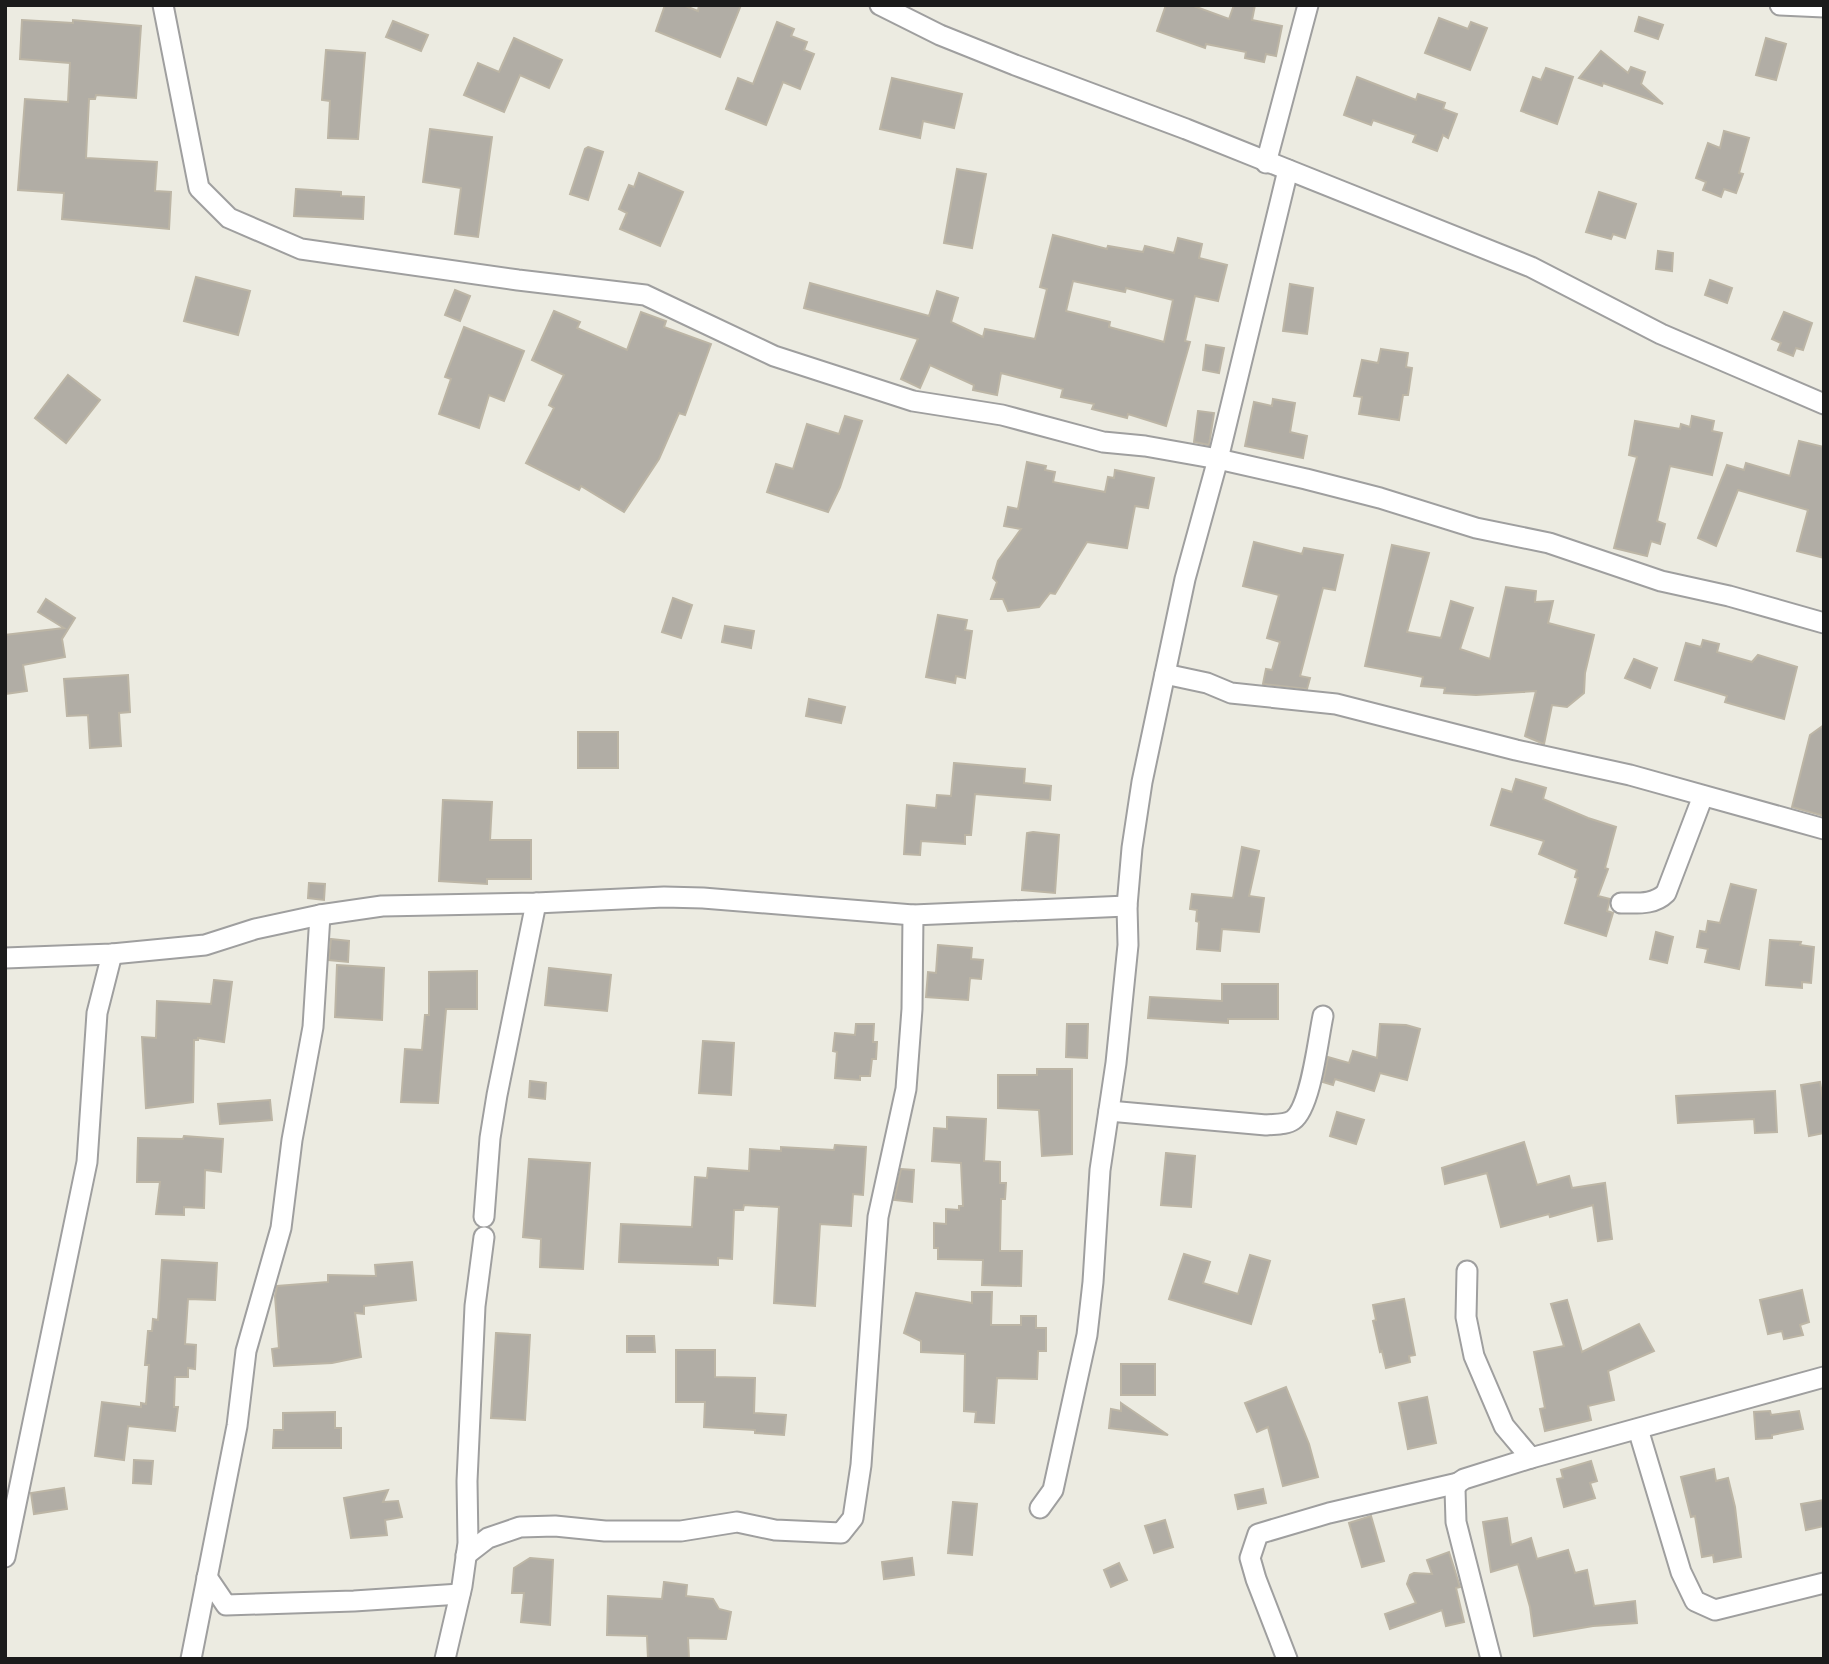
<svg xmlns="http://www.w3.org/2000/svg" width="1829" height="1664" viewBox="0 0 1829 1664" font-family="'Public Sans',sans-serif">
<rect width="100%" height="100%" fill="#ecebe1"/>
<g fill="#b1ada5" stroke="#bcb5a5" stroke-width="2" fill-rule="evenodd">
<path d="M 665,5 L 683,5 L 698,11 L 699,5 L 741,5 L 720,57 L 656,31 Z"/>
<path d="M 1166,5 L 1191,5 L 1229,19 L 1234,5 L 1255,5 L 1252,20 L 1282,26 L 1276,56 L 1266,54 L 1264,62 L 1245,58 L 1246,52 L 1206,44 L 1205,48 L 1157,31 Z"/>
<path d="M 1639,17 L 1663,25 L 1658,39 L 1635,31 Z"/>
<path d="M 1439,18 L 1468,29 L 1471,22 L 1487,28 L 1470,70 L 1425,53 Z"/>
<path d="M 22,20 L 73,23 L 73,20 L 141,26 L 136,98 L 96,95 L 95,99 L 89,99 L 86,158 L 157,162 L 155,191 L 171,192 L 169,229 L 62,219 L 64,193 L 18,190 L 25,99 L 68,102 L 70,63 L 20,59 Z"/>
<path d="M 393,21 L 428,35 L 421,51 L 386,37 Z"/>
<path d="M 777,22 L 794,29 L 791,36 L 807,42 L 804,50 L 814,54 L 800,89 L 783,82 L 766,125 L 726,109 L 738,78 L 753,84 Z"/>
<path d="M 514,38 L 562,60 L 549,88 L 520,75 L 504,112 L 464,95 L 478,63 L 499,72 Z"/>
<path d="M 1766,38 L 1786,44 L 1776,80 L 1756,75 Z"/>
<path d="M 326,50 L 365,53 L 358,139 L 328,138 L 330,101 L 322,100 Z"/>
<path d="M 1601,51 L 1628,73 L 1631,67 L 1645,72 L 1641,84 L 1663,104 L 1603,83 L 1602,86 L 1579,78 Z"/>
<path d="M 1546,68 L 1573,77 L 1557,124 L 1521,111 L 1533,77 L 1541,80 Z"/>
<path d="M 1357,77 L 1416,100 L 1418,94 L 1445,103 L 1443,109 L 1457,114 L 1448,138 L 1443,135 L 1437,151 L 1413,142 L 1416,135 L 1373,120 L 1371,125 L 1344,115 Z"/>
<path d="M 892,78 L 962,94 L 954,128 L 923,121 L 920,138 L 880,129 Z"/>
<path d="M 430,129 L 492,137 L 478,237 L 455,234 L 461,188 L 423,182 Z"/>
<path d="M 1724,131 L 1749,138 L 1739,173 L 1743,174 L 1736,193 L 1724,189 L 1721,197 L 1703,190 L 1706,182 L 1696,178 L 1708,143 L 1720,148 Z"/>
<path d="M 588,147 L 603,152 L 588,200 L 570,194 L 585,149 Z"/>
<path d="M 957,169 L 986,174 L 972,248 L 944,243 Z"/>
<path d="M 639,173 L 683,192 L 660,246 L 620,229 L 627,213 L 619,209 L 629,185 L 634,187 Z"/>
<path d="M 296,189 L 341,192 L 341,196 L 364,197 L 363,219 L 294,216 Z"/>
<path d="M 1599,192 L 1636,204 L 1625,238 L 1613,234 L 1611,239 L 1586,232 Z"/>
<path d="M 1053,235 L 1107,249 L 1108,246 L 1143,252 L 1145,246 L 1174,253 L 1178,238 L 1202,244 L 1199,258 L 1227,265 L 1218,301 L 1195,296 L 1185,341 L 1190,342 L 1166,426 L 1128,414 L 1127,418 L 1092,409 L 1094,404 L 1061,397 L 1063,389 L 1001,373 L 997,395 L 973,390 L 974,385 L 930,365 L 920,388 L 901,379 L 918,339 L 804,308 L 810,283 L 929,316 L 937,291 L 958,298 L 951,322 L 983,337 L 985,329 L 1035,339 L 1047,289 L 1040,287 ZM 1073,281 L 1125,292 L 1126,288 L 1173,300 L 1164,342 L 1109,327 L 1110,322 L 1066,311 Z"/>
<path d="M 1658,251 L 1673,253 L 1672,271 L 1656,269 Z"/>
<path d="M 196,277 L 250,291 L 238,335 L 184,321 Z"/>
<path d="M 1710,280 L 1732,288 L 1727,303 L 1705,295 Z"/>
<path d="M 1290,284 L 1313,288 L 1307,334 L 1283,331 Z"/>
<path d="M 455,290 L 470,296 L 460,321 L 445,315 Z"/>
<path d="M 554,311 L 580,322 L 577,328 L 627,350 L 641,312 L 666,321 L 664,327 L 711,344 L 685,415 L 679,413 L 659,459 L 624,512 L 581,486 L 579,490 L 526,463 L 554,408 L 549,405 L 564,375 L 532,360 Z"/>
<path d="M 1784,312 L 1812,323 L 1803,350 L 1796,348 L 1793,356 L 1778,350 L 1781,343 L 1772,339 Z"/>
<path d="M 464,327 L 524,351 L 504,401 L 489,395 L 479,428 L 439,414 L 451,379 L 445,377 Z"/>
<path d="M 1206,345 L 1224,348 L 1219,373 L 1203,370 Z"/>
<path d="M 1381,349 L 1408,353 L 1406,367 L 1412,368 L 1408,395 L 1403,395 L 1399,420 L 1359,414 L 1362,397 L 1354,396 L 1362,360 L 1378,363 Z"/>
<path d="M 68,375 L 100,400 L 66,443 L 35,418 Z"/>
<path d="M 1273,399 L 1295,403 L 1290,432 L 1307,436 L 1303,458 L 1245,446 L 1254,402 L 1272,406 Z"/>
<path d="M 1198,411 L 1214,413 L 1209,445 L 1194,442 Z"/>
<path d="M 845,416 L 862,421 L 840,487 L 828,512 L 767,492 L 776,464 L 793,469 L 807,424 L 839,434 Z"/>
<path d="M 1692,416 L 1714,421 L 1712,431 L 1722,433 L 1712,475 L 1670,466 L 1657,521 L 1665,524 L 1660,544 L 1651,541 L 1647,556 L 1614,548 L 1637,457 L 1629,455 L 1635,421 L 1680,429 L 1681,424 L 1690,427 Z"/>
<path d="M 1799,441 L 1824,447 L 1824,558 L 1797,551 L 1808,510 L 1738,490 L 1716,546 L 1698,538 L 1727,465 L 1744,470 L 1746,463 L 1790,476 Z"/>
<path d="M 1027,462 L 1046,466 L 1045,470 L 1055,472 L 1053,482 L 1105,492 L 1108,477 L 1114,478 L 1115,470 L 1154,478 L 1148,508 L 1135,506 L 1127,548 L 1087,542 L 1055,594 L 1050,593 L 1039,607 L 1008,611 L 1003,599 L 991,599 L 997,582 L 993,578 L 998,561 L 1021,529 L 1004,526 L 1008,507 L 1018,509 Z"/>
<path d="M 1254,542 L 1302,554 L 1304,548 L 1343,555 L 1335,590 L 1323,588 L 1300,676 L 1310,678 L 1307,689 L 1263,684 L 1266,669 L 1272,670 L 1280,642 L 1267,638 L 1279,595 L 1243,586 Z"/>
<path d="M 1392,545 L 1429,553 L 1407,632 L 1441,638 L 1451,601 L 1473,608 L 1460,649 L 1490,659 L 1506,587 L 1536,591 L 1535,602 L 1553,601 L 1548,623 L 1594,635 L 1585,673 L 1584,693 L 1567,707 L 1552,705 L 1544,744 L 1525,736 L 1536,691 L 1476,695 L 1444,693 L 1445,688 L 1421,686 L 1423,677 L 1365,666 Z"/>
<path d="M 673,598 L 692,605 L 681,638 L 662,632 Z"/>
<path d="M 46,599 L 75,618 L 62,639 L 65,657 L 23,665 L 27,691 L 5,694 L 5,635 L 64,628 L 38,612 Z"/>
<path d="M 938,615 L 967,620 L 965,630 L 972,631 L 965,678 L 956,676 L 955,683 L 926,677 Z"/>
<path d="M 725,626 L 754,631 L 751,648 L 722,642 Z"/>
<path d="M 1703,640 L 1719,644 L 1717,652 L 1752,662 L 1758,655 L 1797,667 L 1784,719 L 1725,702 L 1727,696 L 1675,680 L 1686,643 L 1701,647 Z"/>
<path d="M 1634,659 L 1657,668 L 1650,688 L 1625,678 Z"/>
<path d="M 128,675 L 130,712 L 119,713 L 121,746 L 90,748 L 88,715 L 67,716 L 64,679 Z"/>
<path d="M 809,699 L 845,707 L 841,723 L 806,716 Z"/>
<path d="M 1824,725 L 1824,816 L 1792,807 L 1810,735 Z"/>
<rect x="578" y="732" width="40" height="36"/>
<path d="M 954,763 L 1025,769 L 1024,783 L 1051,786 L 1050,800 L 975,794 L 971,835 L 965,835 L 965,844 L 921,841 L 920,855 L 904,854 L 907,805 L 936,808 L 937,795 L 951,796 Z"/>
<path d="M 1516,779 L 1546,788 L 1543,799 L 1588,818 L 1616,827 L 1605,868 L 1608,869 L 1598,896 L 1610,899 L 1607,911 L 1613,913 L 1606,936 L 1565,923 L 1578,878 L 1575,877 L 1577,870 L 1539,854 L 1544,841 L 1491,825 L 1502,789 L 1512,792 Z"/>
<path d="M 443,800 L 492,802 L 490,840 L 531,840 L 531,879 L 487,879 L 487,884 L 439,881 Z"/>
<path d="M 1033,832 L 1059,835 L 1055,893 L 1022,890 L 1027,833 Z"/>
<path d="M 1242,847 L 1259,851 L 1249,896 L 1264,898 L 1259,932 L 1222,929 L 1220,951 L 1197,949 L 1199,922 L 1196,921 L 1197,910 L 1190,909 L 1192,894 L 1233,898 Z"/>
<path d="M 309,883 L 325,884 L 324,900 L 308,898 Z"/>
<path d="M 1731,884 L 1756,890 L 1739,969 L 1705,962 L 1708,949 L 1697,947 L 1700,931 L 1706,932 L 1708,921 L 1720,923 Z"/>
<path d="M 1656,932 L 1673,937 L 1667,963 L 1650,959 Z"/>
<path d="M 331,939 L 349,941 L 348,962 L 329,960 Z"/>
<path d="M 1770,940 L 1801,942 L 1800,945 L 1814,947 L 1811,983 L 1802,982 L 1802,988 L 1766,985 Z"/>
<path d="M 938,945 L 972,948 L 971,959 L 983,960 L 981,979 L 970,978 L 968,1000 L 926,997 L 928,972 L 936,973 Z"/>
<path d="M 337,965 L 384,968 L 382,1020 L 335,1017 Z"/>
<path d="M 549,968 L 611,975 L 607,1011 L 545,1005 Z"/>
<path d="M 477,971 L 477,1009 L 446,1009 L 438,1103 L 401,1102 L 405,1049 L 422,1050 L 425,1015 L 429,1015 L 429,972 Z"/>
<path d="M 214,980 L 232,982 L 224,1042 L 198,1038 L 198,1040 L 194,1040 L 193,1102 L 146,1108 L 142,1037 L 156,1038 L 157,1001 L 211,1004 Z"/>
<path d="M 1222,984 L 1278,984 L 1278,1019 L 1228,1019 L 1228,1023 L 1148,1018 L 1150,997 L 1222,1001 Z"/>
<path d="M 856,1024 L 874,1024 L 873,1042 L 877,1042 L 876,1059 L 872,1059 L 870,1076 L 860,1076 L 860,1080 L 835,1078 L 837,1052 L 833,1051 L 835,1033 L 855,1035 Z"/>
<path d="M 1067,1024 L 1088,1024 L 1087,1058 L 1066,1057 Z"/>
<path d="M 1380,1024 L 1406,1025 L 1420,1029 L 1407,1080 L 1380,1073 L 1374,1091 L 1335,1079 L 1333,1085 L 1323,1082 L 1328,1057 L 1349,1063 L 1353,1051 L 1377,1058 Z"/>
<path d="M 703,1041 L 734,1043 L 731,1095 L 699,1093 Z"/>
<path d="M 1037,1069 L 1072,1069 L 1072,1154 L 1042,1156 L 1039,1110 L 998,1108 L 998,1075 L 1037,1075 Z"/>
<path d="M 530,1081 L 546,1083 L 545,1099 L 529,1097 Z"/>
<path d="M 1820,1082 L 1824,1106 L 1824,1133 L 1809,1136 L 1801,1085 Z"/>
<path d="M 1775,1091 L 1777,1132 L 1755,1133 L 1754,1119 L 1678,1123 L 1676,1096 Z"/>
<path d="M 270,1100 L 272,1120 L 220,1124 L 218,1104 Z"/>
<path d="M 1337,1112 L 1364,1120 L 1356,1144 L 1330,1136 Z"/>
<path d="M 947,1117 L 986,1119 L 984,1161 L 1000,1162 L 1000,1183 L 1006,1183 L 1005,1199 L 1001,1199 L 1000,1251 L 1022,1251 L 1021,1286 L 982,1285 L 983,1260 L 938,1259 L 938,1248 L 934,1248 L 934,1223 L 946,1224 L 946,1209 L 959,1210 L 959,1206 L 963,1206 L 961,1163 L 932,1161 L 934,1128 L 947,1129 Z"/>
<path d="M 184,1136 L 223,1139 L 221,1172 L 205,1170 L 204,1208 L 184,1207 L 184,1215 L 156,1214 L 160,1182 L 137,1182 L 138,1138 L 183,1139 Z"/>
<path d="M 1524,1142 L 1537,1185 L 1569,1176 L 1572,1188 L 1605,1183 L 1612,1239 L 1598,1241 L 1593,1205 L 1550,1217 L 1549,1214 L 1501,1227 L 1487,1173 L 1445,1184 L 1442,1168 Z"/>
<path d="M 835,1145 L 866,1147 L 863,1195 L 853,1194 L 851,1226 L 820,1224 L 815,1306 L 774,1303 L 779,1207 L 744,1205 L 743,1210 L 734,1210 L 732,1259 L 718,1258 L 718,1265 L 619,1262 L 621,1224 L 692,1227 L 695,1177 L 707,1178 L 708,1168 L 749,1171 L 750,1149 L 781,1151 L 781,1147 L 834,1150 Z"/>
<path d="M 1166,1153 L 1195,1156 L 1191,1207 L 1161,1205 Z"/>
<path d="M 529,1159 L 590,1163 L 583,1269 L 540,1267 L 541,1239 L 523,1237 Z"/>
<path d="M 901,1169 L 914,1170 L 912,1202 L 894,1200 Z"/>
<path d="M 1184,1254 L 1210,1262 L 1203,1283 L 1238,1294 L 1250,1255 L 1270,1261 L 1251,1324 L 1169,1299 Z"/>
<path d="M 162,1260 L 217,1263 L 215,1300 L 188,1299 L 185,1344 L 196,1345 L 195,1369 L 188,1368 L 188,1377 L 175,1377 L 174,1407 L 178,1407 L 175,1431 L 128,1426 L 124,1460 L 95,1456 L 102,1402 L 141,1407 L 141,1403 L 146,1404 L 149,1365 L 145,1365 L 148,1331 L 152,1331 L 153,1319 L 158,1320 Z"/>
<path d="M 412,1262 L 416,1300 L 364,1306 L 364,1314 L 355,1313 L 361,1357 L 332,1363 L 274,1366 L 272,1349 L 279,1348 L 275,1296 L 277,1286 L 328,1282 L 328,1275 L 376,1276 L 375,1265 Z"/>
<path d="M 1802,1290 L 1809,1322 L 1800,1325 L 1803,1335 L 1784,1339 L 1782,1331 L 1768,1334 L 1760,1300 Z"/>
<path d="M 972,1292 L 992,1292 L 991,1325 L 1021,1325 L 1021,1316 L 1036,1316 L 1036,1328 L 1046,1328 L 1046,1351 L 1038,1351 L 1037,1379 L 997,1378 L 994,1423 L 975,1422 L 976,1412 L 964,1411 L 965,1354 L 921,1352 L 921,1341 L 904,1333 L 916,1293 L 972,1303 Z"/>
<path d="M 1404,1299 L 1415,1355 L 1409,1356 L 1410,1362 L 1386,1368 L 1382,1351 L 1380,1352 L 1373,1321 L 1376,1320 L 1373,1305 Z"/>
<path d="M 1567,1300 L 1582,1352 L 1639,1324 L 1654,1351 L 1608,1371 L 1614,1400 L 1588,1406 L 1591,1420 L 1545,1431 L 1540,1409 L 1545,1408 L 1534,1352 L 1564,1346 L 1551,1304 Z"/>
<path d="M 496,1333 L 530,1335 L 525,1420 L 491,1418 Z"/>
<path d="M 627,1336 L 654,1336 L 655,1352 L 627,1352 Z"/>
<path d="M 676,1350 L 715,1350 L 715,1377 L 755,1378 L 754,1413 L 786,1415 L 784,1435 L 755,1433 L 755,1430 L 704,1427 L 705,1402 L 676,1402 Z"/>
<rect x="1121" y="1364" width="34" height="31"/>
<path d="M 1286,1387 L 1309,1444 L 1318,1477 L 1283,1486 L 1268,1427 L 1257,1432 L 1245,1403 Z"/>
<path d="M 1427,1397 L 1436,1443 L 1408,1449 L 1399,1403 Z"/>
<path d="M 1121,1403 L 1168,1435 L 1109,1428 L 1111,1409 L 1121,1411 Z"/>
<path d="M 1770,1411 L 1771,1415 L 1799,1411 L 1803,1429 L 1772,1435 L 1772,1438 L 1756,1439 L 1754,1412 Z"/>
<path d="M 335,1412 L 335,1428 L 341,1428 L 341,1448 L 273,1448 L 274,1430 L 283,1430 L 283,1413 Z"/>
<path d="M 134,1460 L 153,1461 L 151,1484 L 133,1483 Z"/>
<path d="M 1591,1461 L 1597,1481 L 1590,1483 L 1595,1498 L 1564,1507 L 1557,1479 L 1563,1478 L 1561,1470 Z"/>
<path d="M 1714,1469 L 1716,1481 L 1728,1478 L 1735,1507 L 1741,1557 L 1714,1562 L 1713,1555 L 1702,1557 L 1695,1516 L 1691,1517 L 1681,1477 Z"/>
<path d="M 64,1488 L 67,1509 L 34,1514 L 31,1493 Z"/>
<path d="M 1263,1489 L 1266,1503 L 1238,1509 L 1235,1495 Z"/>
<path d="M 388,1490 L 383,1502 L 398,1501 L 402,1517 L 385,1520 L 387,1535 L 351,1538 L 344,1498 Z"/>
<path d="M 1824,1500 L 1824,1526 L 1806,1530 L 1801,1504 Z"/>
<path d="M 953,1502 L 977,1504 L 972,1555 L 948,1553 Z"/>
<path d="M 1371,1516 L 1384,1561 L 1362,1567 L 1349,1523 Z"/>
<path d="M 1507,1518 L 1511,1545 L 1531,1538 L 1537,1559 L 1568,1550 L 1575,1573 L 1587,1570 L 1594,1606 L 1635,1601 L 1637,1623 L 1593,1626 L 1534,1636 L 1530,1607 L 1518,1564 L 1491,1572 L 1483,1522 Z"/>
<path d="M 1165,1520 L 1173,1547 L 1154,1553 L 1145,1526 Z"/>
<path d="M 1449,1552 L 1460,1587 L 1456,1588 L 1464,1622 L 1446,1626 L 1442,1610 L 1390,1629 L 1385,1614 L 1416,1603 L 1407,1584 L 1410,1575 L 1414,1573 L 1432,1574 L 1427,1560 Z"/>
<path d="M 530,1558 L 553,1560 L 550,1625 L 521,1622 L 524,1593 L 512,1593 L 514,1568 Z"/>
<path d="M 912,1558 L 914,1575 L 884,1579 L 882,1562 Z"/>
<path d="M 1119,1563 L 1127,1580 L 1111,1587 L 1104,1570 Z"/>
<path d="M 664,1582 L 687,1585 L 686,1596 L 713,1599 L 719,1609 L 731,1612 L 726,1639 L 688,1638 L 689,1659 L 648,1659 L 647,1636 L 607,1635 L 608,1596 L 662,1599 Z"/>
</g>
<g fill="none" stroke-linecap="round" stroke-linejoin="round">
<defs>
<g id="minor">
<path d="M 163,5 L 199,188 L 229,218 L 301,249 L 518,280 L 645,295 L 774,356 L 913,401 L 1002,415 L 1103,442 L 1145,446 L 1218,459 L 1306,479 L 1380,498 L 1476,528 L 1549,543 L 1661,581 L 1729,596 L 1824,623"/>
<path d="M 880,5 L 940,35 L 1015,65 L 1186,129 L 1531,267 L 1661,334 L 1824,404"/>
<path d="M 1780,5 L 1824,7"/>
<path d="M 1266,163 L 1308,5"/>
<path d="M 1165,674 L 1207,683 L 1231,693 L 1336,704 L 1516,750 L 1630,775 L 1824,829"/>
<path d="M 1621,903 C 1638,903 1654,905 1666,893 L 1703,796"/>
<path d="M 5,958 L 112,954 L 205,945 L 255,929 L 320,915 L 382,906 L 536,903 L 664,897 L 703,898 L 913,915 L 1127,906"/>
<path d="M 1109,1111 L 1266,1125 C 1275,1124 1286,1125 1293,1120 C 1311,1107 1318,1039 1323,1016"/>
<path d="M 484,1217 L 490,1138 L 497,1095 L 536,903"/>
<path d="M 1467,1271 L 1466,1317 L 1474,1356 L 1504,1426 L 1531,1458 L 1824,1377"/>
<path d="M 1638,1429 L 1681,1572 L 1695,1601 L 1715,1610 L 1824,1583"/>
<path d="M 1040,1508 L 1053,1490 L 1087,1335 L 1093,1282 L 1100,1170 L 1116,1063 L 1128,945 L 1127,906 L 1132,848 L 1142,782 L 1185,579 L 1218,459 L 1288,170"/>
<path d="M 466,1555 L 488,1538 L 520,1527 L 555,1526 L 605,1531 L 681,1531 L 737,1522 L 775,1530 L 841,1533 L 853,1518 L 861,1465 L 878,1217 L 906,1089 L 912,1009 L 913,915"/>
<path d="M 5,1557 L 87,1162 L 97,1013 L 112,954"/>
<path d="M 207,1577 L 226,1605 L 354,1601 L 460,1594"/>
<path d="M 191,1659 L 237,1426 L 246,1351 L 281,1228 L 292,1140 L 313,1027 L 320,915"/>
<path d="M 445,1659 L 462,1586 L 468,1543 L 467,1481 L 475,1306 L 484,1237"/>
<path d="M 1287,1659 L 1256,1579 L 1250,1558 L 1258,1534 L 1329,1513 L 1458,1483"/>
<path d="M 1491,1659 L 1456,1522 L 1455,1489 L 1458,1483 L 1464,1479 L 1531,1458"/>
</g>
</defs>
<use href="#minor" stroke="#9f9f9f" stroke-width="23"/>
<use href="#minor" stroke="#fff" stroke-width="19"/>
</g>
<rect width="1829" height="1664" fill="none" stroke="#1b1b1b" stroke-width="14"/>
</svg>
